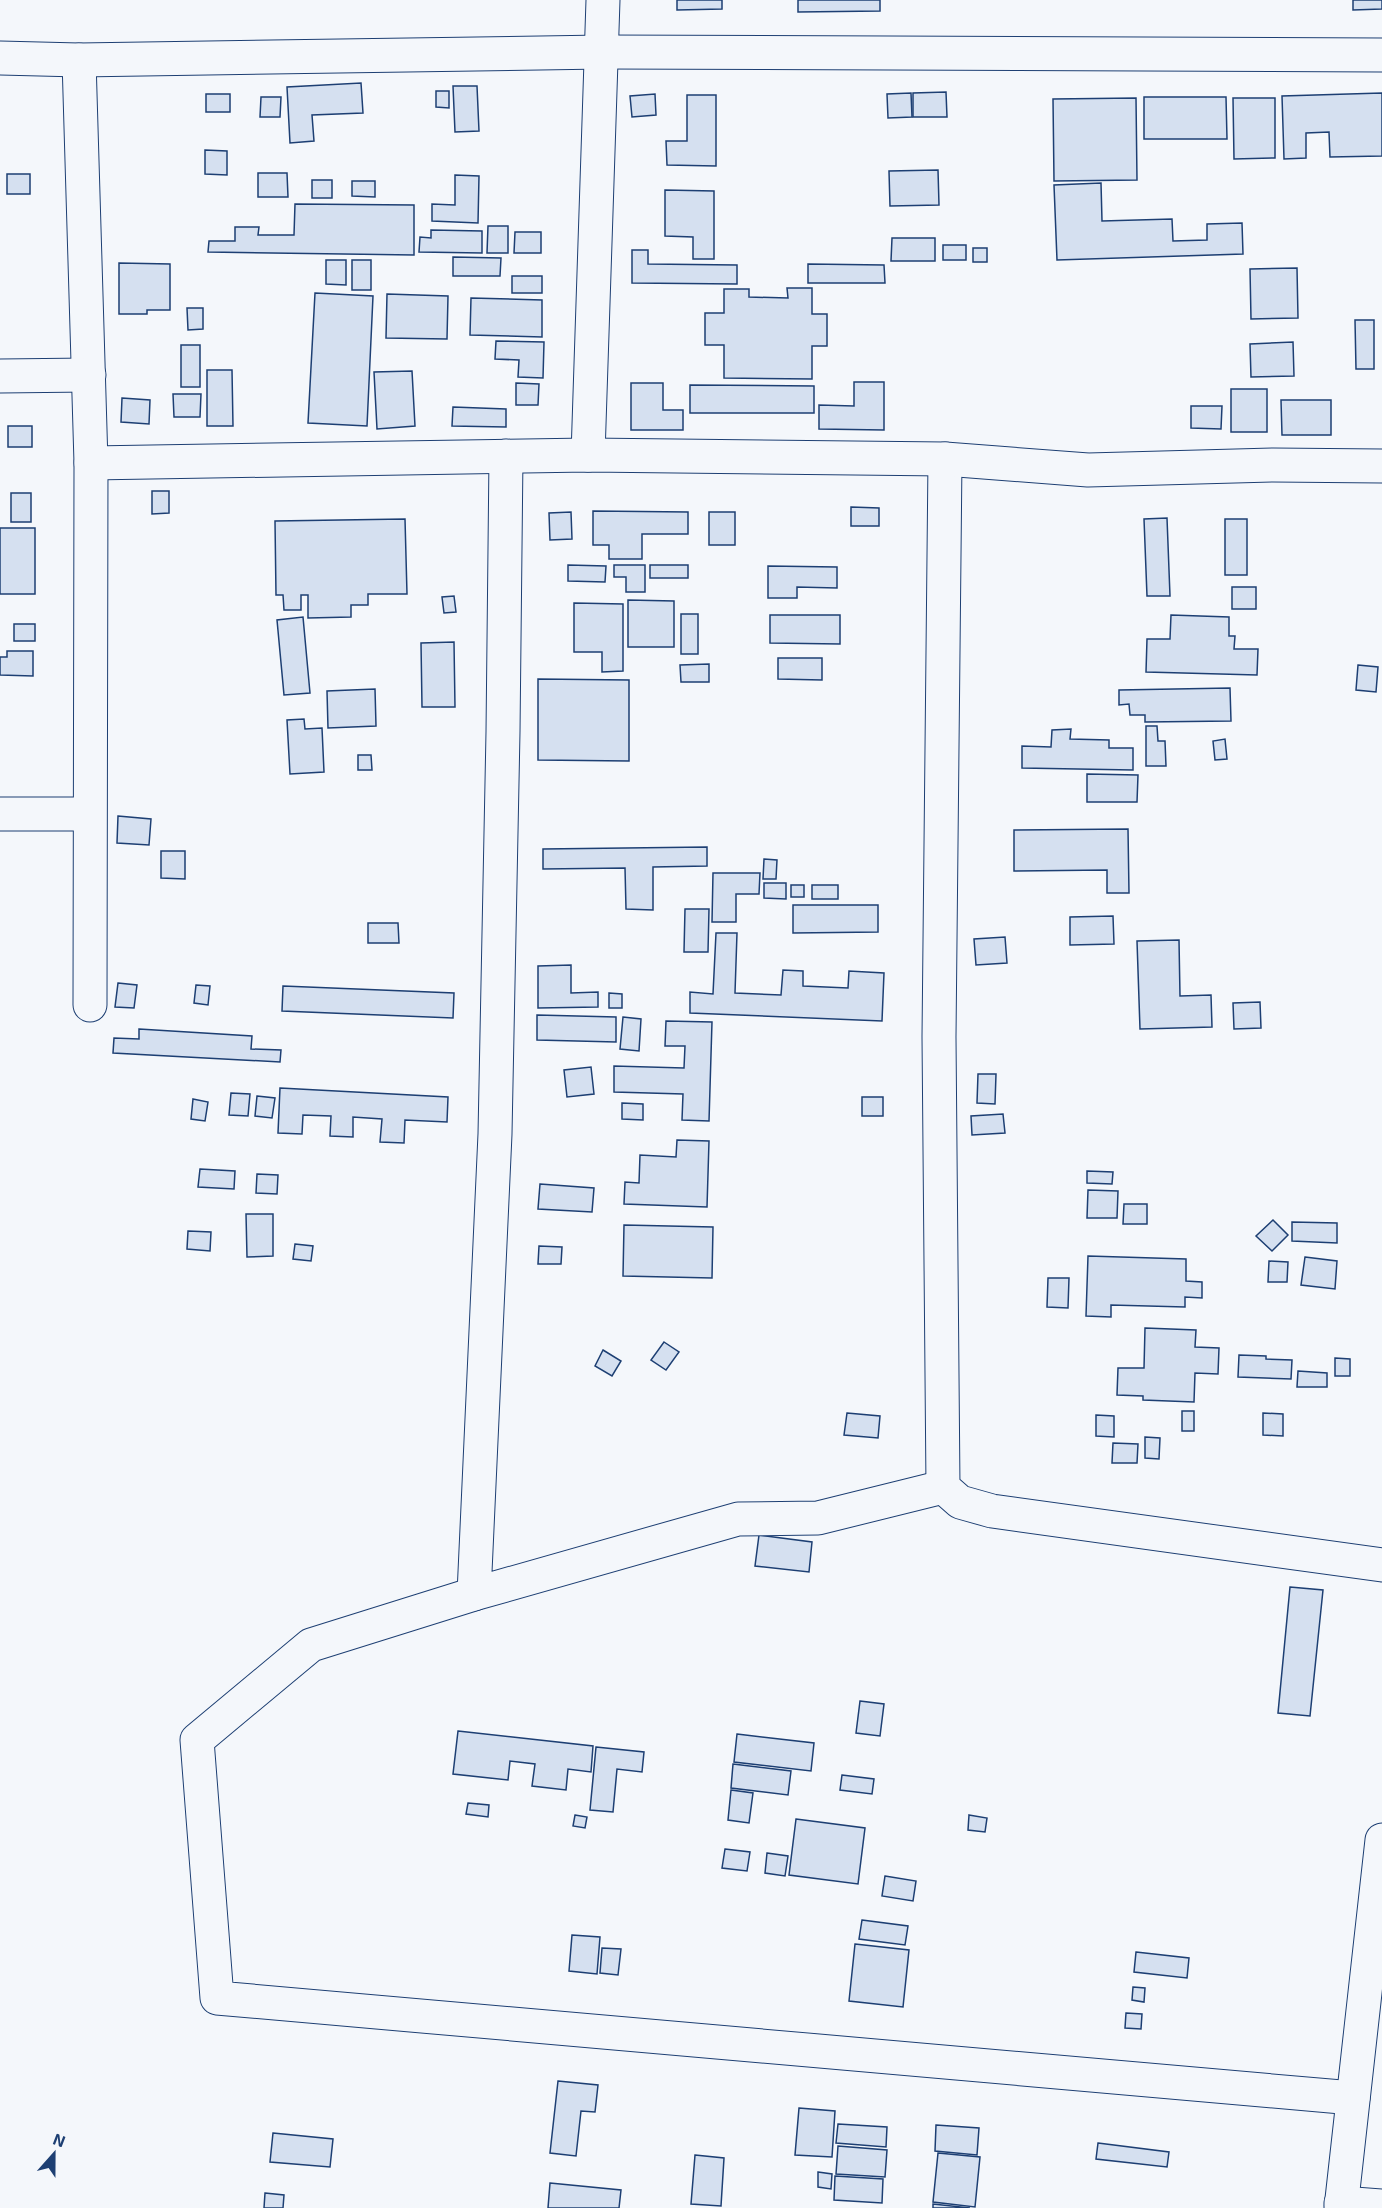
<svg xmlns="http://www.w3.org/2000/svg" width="1382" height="2208" viewBox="0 0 1382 2208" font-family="'Exo 2',sans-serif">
<rect width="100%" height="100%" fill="#f4f7fb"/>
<g fill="#d5e0f0" stroke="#1d3f73" stroke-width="1.5">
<path d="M 677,0 L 722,0 L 722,9 L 677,10 Z"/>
<path d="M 798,0 L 880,0 L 880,11 L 798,12 Z"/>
<path d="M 1353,0 L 1382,0 L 1382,9 L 1353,10 Z"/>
<path d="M 361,83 L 363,113 L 312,115 L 314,141 L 290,143 L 287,87 Z"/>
<path d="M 453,86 L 477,86 L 479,131 L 455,132 Z"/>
<path d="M 436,91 L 449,91 L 449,108 L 436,107 Z"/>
<path d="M 946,92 L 947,117 L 913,117 L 913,93 Z"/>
<path d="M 911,93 L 912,117 L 888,118 L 887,94 Z"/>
<path d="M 1382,93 L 1382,156 L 1330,157 L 1329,132 L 1306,133 L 1306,158 L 1284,159 L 1282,96 Z"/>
<rect x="206" y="94" width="24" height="18"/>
<path d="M 655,94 L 656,115 L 632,117 L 630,96 Z"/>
<path d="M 687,95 L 716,95 L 716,166 L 667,165 L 666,141 L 687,141 Z"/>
<path d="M 261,97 L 281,97 L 280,117 L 260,117 Z"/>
<path d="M 1144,97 L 1226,97 L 1227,139 L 1144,139 Z"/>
<path d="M 1136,98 L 1137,180 L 1054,181 L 1053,99 Z"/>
<path d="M 1233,98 L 1275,98 L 1275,158 L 1234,159 Z"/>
<path d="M 205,150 L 227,151 L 227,175 L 205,174 Z"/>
<path d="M 938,170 L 939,205 L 890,206 L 889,171 Z"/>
<path d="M 258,173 L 287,173 L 288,197 L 258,197 Z"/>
<rect x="7" y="174" width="23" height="20"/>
<path d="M 455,175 L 479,176 L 478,223 L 432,221 L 432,204 L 455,205 Z"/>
<rect x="312" y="180" width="20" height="18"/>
<path d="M 352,181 L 375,181 L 375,197 L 352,196 Z"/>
<path d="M 1101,183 L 1102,221 L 1172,219 L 1173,241 L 1207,240 L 1207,224 L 1242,223 L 1243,254 L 1057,260 L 1054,185 Z"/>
<path d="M 665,190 L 714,191 L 714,259 L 693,259 L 693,237 L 665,236 Z"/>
<path d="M 295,204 L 414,205 L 414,255 L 208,252 L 209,241 L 235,241 L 235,227 L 259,227 L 258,235 L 294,235 Z"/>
<path d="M 488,226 L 508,226 L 508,253 L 487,253 Z"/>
<path d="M 431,230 L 482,231 L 482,253 L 419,252 L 420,237 L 431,238 Z"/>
<path d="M 515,232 L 541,232 L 541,253 L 514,253 Z"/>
<path d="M 892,238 L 935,238 L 935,261 L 891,261 Z"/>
<rect x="943" y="245" width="23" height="15"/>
<rect x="973" y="248" width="14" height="14"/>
<path d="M 632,250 L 648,250 L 648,264 L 737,265 L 737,284 L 632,283 Z"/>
<path d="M 453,257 L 501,258 L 500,276 L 453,276 Z"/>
<path d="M 326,260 L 346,260 L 346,285 L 326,284 Z"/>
<rect x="352" y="260" width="19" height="30"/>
<path d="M 119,263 L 170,264 L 170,310 L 147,310 L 147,314 L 119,314 Z"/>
<path d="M 808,264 L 884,265 L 885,283 L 808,283 Z"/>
<path d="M 1297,268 L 1298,318 L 1251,319 L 1250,269 Z"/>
<rect x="512" y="276" width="30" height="17"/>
<path d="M 787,288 L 812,288 L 812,314 L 827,314 L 827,346 L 812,346 L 812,379 L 724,378 L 724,345 L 705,345 L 705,313 L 724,313 L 724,289 L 749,289 L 749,297 L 788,298 Z"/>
<path d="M 315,293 L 373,296 L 367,426 L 308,423 Z"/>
<path d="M 387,294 L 448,296 L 447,339 L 386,338 Z"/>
<path d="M 471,298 L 542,300 L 542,337 L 470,335 Z"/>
<path d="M 187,308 L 203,308 L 203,329 L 188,330 Z"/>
<path d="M 1355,320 L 1374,320 L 1374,369 L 1356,369 Z"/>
<path d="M 496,341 L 544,342 L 543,378 L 518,377 L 519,360 L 495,359 Z"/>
<path d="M 1293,342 L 1294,376 L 1251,377 L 1250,344 Z"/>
<rect x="181" y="345" width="19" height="42"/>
<path d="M 207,370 L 232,370 L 233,426 L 207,426 Z"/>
<path d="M 412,371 L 415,426 L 377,429 L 374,372 Z"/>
<path d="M 854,382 L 884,382 L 884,430 L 819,429 L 819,405 L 854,406 Z"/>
<path d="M 516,383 L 539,384 L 538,405 L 516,405 Z"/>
<path d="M 631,383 L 663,383 L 663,410 L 683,410 L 683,430 L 631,430 Z"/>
<path d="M 690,385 L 814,386 L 814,413 L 690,413 Z"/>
<rect x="1231" y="389" width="36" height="43"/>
<path d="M 173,394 L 201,394 L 200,417 L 174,417 Z"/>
<path d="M 122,398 L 150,400 L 149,424 L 121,422 Z"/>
<path d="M 1281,400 L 1331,400 L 1331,435 L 1282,435 Z"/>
<path d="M 1191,406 L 1222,406 L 1221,429 L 1191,428 Z"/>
<path d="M 453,407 L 506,409 L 506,427 L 452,426 Z"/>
<rect x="8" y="426" width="24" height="21"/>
<path d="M 152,491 L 169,491 L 169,513 L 152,514 Z"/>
<rect x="11" y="493" width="20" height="29"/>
<path d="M 851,507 L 879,508 L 879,526 L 851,526 Z"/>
<path d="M 593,511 L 688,512 L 688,534 L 642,534 L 642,559 L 609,559 L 609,545 L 593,545 Z"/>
<path d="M 571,512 L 572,539 L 550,540 L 549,513 Z"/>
<rect x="709" y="512" width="26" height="33"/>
<path d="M 1167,518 L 1170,596 L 1147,596 L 1144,519 Z"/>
<path d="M 405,519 L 407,594 L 368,594 L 368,605 L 351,605 L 351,617 L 308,618 L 308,595 L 301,595 L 301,610 L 284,610 L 283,595 L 276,595 L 275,521 Z"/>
<rect x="1225" y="519" width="22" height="56"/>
<rect x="0" y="528" width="35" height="66"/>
<path d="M 568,565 L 606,566 L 605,582 L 568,581 Z"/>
<path d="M 614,565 L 645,565 L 645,592 L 626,592 L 626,577 L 614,577 Z"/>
<rect x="650" y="565" width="38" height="13"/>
<path d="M 768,566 L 837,567 L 837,588 L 797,587 L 797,598 L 768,598 Z"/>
<rect x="1232" y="587" width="24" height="22"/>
<path d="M 454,596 L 456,612 L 444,613 L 442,597 Z"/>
<path d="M 628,600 L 674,601 L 674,647 L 628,647 Z"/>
<path d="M 574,603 L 623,604 L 623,671 L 602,672 L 602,652 L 574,652 Z"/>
<rect x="681" y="614" width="17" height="40"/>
<path d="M 770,615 L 840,615 L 840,644 L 770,643 Z"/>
<path d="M 1171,615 L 1229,617 L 1229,636 L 1235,636 L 1234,649 L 1258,649 L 1257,675 L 1146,672 L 1147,639 L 1170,639 Z"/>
<path d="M 303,617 L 310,693 L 284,695 L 277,620 Z"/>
<rect x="14" y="624" width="21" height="17"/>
<path d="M 454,642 L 455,707 L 422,707 L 421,643 Z"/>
<path d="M 7,651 L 33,651 L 33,676 L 0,675 L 0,657 L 7,657 Z"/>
<path d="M 778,658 L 822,658 L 822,680 L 778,679 Z"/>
<path d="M 709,664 L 709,682 L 681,682 L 680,665 Z"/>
<path d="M 1358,665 L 1378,667 L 1376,692 L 1356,690 Z"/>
<path d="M 538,679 L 629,680 L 629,761 L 538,760 Z"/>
<path d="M 1230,688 L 1231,721 L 1145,722 L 1145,715 L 1130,715 L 1129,704 L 1119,705 L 1119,690 Z"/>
<path d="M 375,689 L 376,726 L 328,728 L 327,691 Z"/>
<path d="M 304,719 L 305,729 L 322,728 L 324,772 L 290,774 L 287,720 Z"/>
<path d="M 1146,726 L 1157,726 L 1158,741 L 1165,741 L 1166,766 L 1146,766 Z"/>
<path d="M 1071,729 L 1070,739 L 1109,740 L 1109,748 L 1133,748 L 1133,770 L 1022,768 L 1022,746 L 1051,747 L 1052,730 Z"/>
<path d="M 1225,739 L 1227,759 L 1215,760 L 1213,741 Z"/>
<path d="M 358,755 L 371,755 L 372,770 L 358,770 Z"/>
<path d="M 1087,774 L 1138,775 L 1137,802 L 1087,802 Z"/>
<path d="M 118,816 L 151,819 L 149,845 L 117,843 Z"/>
<path d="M 1128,829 L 1129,893 L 1107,893 L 1107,870 L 1014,871 L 1014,830 Z"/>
<path d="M 707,847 L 707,866 L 653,867 L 653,910 L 626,909 L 625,868 L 543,869 L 543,849 Z"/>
<path d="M 161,851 L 185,851 L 185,879 L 161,878 Z"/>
<path d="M 764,859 L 777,860 L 776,879 L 763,879 Z"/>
<path d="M 713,873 L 760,873 L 759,894 L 736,894 L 736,922 L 712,922 Z"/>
<path d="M 764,883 L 786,883 L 786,899 L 764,898 Z"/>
<rect x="791" y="885" width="13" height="12"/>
<rect x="812" y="885" width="26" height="14"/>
<path d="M 793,905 L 878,905 L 878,932 L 793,933 Z"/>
<path d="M 685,909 L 709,909 L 708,952 L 684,952 Z"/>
<path d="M 1113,916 L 1114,944 L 1070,945 L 1070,917 Z"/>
<path d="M 368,923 L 398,923 L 399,943 L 368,943 Z"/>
<path d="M 716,933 L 737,933 L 735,993 L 781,995 L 783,970 L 803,971 L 803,986 L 848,988 L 849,971 L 884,973 L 882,1021 L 690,1013 L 690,992 L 713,994 Z"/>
<path d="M 1005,937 L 1007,963 L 976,965 L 974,939 Z"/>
<path d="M 1179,940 L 1180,996 L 1211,995 L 1212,1027 L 1140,1029 L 1137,941 Z"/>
<path d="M 571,965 L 571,993 L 598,992 L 598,1007 L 538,1008 L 538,966 Z"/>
<path d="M 118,983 L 137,985 L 134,1008 L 115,1007 Z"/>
<path d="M 196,985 L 210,986 L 208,1005 L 194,1003 Z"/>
<path d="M 283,986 L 454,993 L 453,1018 L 282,1011 Z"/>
<path d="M 609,993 L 622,994 L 622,1008 L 609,1008 Z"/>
<path d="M 1260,1002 L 1261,1028 L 1234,1029 L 1233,1003 Z"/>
<path d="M 537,1015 L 616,1017 L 616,1042 L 537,1040 Z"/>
<path d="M 623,1017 L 641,1019 L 639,1051 L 620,1049 Z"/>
<path d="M 666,1021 L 712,1022 L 709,1121 L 682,1120 L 683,1094 L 614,1092 L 614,1066 L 684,1068 L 685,1046 L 665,1046 Z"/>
<path d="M 139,1029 L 252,1036 L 251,1049 L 281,1050 L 280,1062 L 113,1053 L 114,1038 L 139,1039 Z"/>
<path d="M 591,1067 L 594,1094 L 567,1097 L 564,1070 Z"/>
<path d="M 978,1074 L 996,1074 L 995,1104 L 977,1103 Z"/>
<path d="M 280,1088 L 448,1097 L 447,1122 L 405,1120 L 404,1143 L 380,1142 L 382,1119 L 353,1117 L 353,1137 L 330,1136 L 331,1116 L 303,1115 L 302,1134 L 278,1133 Z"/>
<path d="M 231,1093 L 250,1094 L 248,1116 L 229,1115 Z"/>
<path d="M 257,1096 L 275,1098 L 272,1118 L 255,1116 Z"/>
<rect x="862" y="1097" width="21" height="19"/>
<path d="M 193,1099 L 208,1102 L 205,1121 L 191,1119 Z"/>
<path d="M 622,1103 L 643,1104 L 643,1120 L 622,1119 Z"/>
<path d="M 1003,1114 L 1005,1133 L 972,1135 L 971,1116 Z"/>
<path d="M 677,1140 L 709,1141 L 707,1207 L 624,1204 L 625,1182 L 639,1183 L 640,1155 L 676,1157 Z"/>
<path d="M 200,1169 L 235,1171 L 234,1189 L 198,1187 Z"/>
<path d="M 1087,1171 L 1113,1172 L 1112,1184 L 1087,1183 Z"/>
<path d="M 257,1174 L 278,1175 L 277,1194 L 256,1193 Z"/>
<path d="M 540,1184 L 594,1188 L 592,1212 L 538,1209 Z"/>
<path d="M 1088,1190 L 1118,1191 L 1117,1218 L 1087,1218 Z"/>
<path d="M 1124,1204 L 1147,1204 L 1147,1224 L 1123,1224 Z"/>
<path d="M 246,1214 L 273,1214 L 273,1256 L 247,1257 Z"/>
<path d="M 1273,1220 L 1288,1235 L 1272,1251 L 1256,1236 Z"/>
<path d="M 1292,1222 L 1337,1223 L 1337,1243 L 1292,1241 Z"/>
<path d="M 624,1225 L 713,1227 L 712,1278 L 623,1276 Z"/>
<path d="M 188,1231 L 211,1232 L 210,1251 L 187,1249 Z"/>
<path d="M 295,1244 L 313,1246 L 311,1261 L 293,1259 Z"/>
<path d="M 539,1246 L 562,1247 L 561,1264 L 538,1264 Z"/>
<path d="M 1088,1256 L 1186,1259 L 1186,1281 L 1202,1282 L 1202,1298 L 1185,1297 L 1185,1307 L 1111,1305 L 1111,1317 L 1086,1316 Z"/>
<path d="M 1305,1257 L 1337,1261 L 1335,1289 L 1301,1285 Z"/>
<path d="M 1269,1261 L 1288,1262 L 1287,1282 L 1268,1282 Z"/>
<path d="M 1048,1278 L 1069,1278 L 1068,1308 L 1047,1307 Z"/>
<path d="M 1145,1328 L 1196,1330 L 1195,1347 L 1219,1348 L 1218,1374 L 1195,1373 L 1194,1402 L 1143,1400 L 1143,1396 L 1117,1395 L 1118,1368 L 1144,1368 Z"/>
<path d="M 664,1342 L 679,1352 L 666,1370 L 651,1360 Z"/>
<path d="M 603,1350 L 621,1361 L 612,1376 L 595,1366 Z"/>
<path d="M 1239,1355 L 1266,1356 L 1266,1359 L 1292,1360 L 1291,1379 L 1238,1377 Z"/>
<path d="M 1335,1358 L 1350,1359 L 1350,1376 L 1335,1376 Z"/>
<path d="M 1298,1371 L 1327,1373 L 1327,1387 L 1297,1387 Z"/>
<rect x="1182" y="1411" width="12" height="20"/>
<path d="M 847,1413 L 880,1416 L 878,1438 L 844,1435 Z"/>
<path d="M 1263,1413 L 1283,1414 L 1283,1436 L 1263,1435 Z"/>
<path d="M 1096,1415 L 1114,1416 L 1114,1437 L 1096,1436 Z"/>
<path d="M 1145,1437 L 1160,1438 L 1159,1459 L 1145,1458 Z"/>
<path d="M 1113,1443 L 1138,1444 L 1137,1463 L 1112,1463 Z"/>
<path d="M 759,1535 L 812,1542 L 809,1572 L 755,1566 Z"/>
<path d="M 1290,1587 L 1323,1590 L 1310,1716 L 1278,1713 Z"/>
<path d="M 860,1701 L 884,1704 L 880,1736 L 856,1733 Z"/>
<path d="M 458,1731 L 593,1746 L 591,1772 L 568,1769 L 566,1790 L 532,1786 L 535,1764 L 510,1761 L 508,1780 L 453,1774 Z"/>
<path d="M 737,1734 L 814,1743 L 811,1771 L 734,1762 Z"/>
<path d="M 596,1747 L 644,1752 L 642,1772 L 617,1769 L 613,1812 L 590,1810 Z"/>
<path d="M 733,1764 L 791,1771 L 788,1795 L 731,1788 Z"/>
<path d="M 842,1775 L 874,1779 L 872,1794 L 840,1790 Z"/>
<path d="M 731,1790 L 753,1793 L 749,1823 L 728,1820 Z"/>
<path d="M 468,1803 L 489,1805 L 488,1817 L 466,1814 Z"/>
<path d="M 575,1815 L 587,1817 L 585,1828 L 573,1826 Z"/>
<path d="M 969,1815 L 987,1818 L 985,1832 L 968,1830 Z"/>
<path d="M 796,1819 L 865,1828 L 858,1884 L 789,1875 Z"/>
<path d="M 725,1849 L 750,1852 L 747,1871 L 722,1868 Z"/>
<path d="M 767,1853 L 788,1856 L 785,1876 L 765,1873 Z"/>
<path d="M 885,1876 L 916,1881 L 913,1901 L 882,1896 Z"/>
<path d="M 862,1920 L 908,1926 L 905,1945 L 859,1939 Z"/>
<path d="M 572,1935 L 600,1937 L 597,1974 L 569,1971 Z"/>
<path d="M 855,1944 L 909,1950 L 903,2007 L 849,2001 Z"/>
<path d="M 602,1948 L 621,1949 L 618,1975 L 600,1973 Z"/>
<path d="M 1136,1952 L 1189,1958 L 1187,1978 L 1134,1972 Z"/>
<path d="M 1133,1987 L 1145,1988 L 1144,2002 L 1132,2000 Z"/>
<path d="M 1126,2013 L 1142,2014 L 1141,2029 L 1125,2028 Z"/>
<path d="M 558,2081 L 598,2085 L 595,2112 L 581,2111 L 576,2156 L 550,2153 Z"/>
<path d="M 799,2108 L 835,2111 L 832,2157 L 795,2155 Z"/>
<path d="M 838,2124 L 887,2127 L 886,2147 L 836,2143 Z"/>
<path d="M 936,2125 L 979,2128 L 977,2155 L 935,2151 Z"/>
<path d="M 273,2133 L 333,2139 L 330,2167 L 270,2162 Z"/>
<path d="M 1098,2143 L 1169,2152 L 1167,2167 L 1096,2159 Z"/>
<path d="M 838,2146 L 887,2150 L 885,2177 L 836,2174 Z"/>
<path d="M 938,2153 L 980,2157 L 975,2207 L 933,2202 Z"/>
<path d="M 695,2155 L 724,2158 L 721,2206 L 691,2204 Z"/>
<path d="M 818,2172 L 832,2174 L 831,2189 L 818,2187 Z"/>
<path d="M 835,2176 L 883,2179 L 882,2203 L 834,2200 Z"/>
<path d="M 550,2183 L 621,2190 L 619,2208 L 548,2208 Z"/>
<path d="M 265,2193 L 284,2195 L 283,2208 L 264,2208 Z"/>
<path d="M 933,2204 L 970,2208 L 933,2208 Z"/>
</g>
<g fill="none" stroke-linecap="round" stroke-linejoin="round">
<defs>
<g id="minor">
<path d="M 0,58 L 79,60 L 603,52 L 1382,55"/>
<path d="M 79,60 L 91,463 L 90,1005"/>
<path d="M 0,376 L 89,375"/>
<path d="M 588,455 L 603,0"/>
<path d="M 506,456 L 503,732 L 495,1134 L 474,1594 L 738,1519 L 818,1518 L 943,1487"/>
<path d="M 945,459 L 939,1037 L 943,1487 L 960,1502 L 992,1511 L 1382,1565"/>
<path d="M 91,463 L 588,455 L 945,459 L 1088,470 L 1273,465 L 1382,466"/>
<path d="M 0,814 L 89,814"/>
<path d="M 474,1594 L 311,1645 L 197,1740 L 217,1998 L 1353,2098"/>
</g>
<g id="major">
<path d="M 1341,2203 L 1382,2206"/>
<path d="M 1341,2208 L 1382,1840"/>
</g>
</defs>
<use href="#minor" stroke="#1d3f73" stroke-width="35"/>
<use href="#major" stroke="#1d3f73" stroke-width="35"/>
<use href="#minor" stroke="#f4f7fb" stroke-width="33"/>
<use href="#major" stroke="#f4f7fb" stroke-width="33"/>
</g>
<g transform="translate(54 2154) rotate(21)" stroke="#f4f7fb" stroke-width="4.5" paint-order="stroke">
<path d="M0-4.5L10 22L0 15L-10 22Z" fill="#1d3f73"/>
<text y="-9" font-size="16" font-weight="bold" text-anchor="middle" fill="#1d3f73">N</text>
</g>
</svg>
